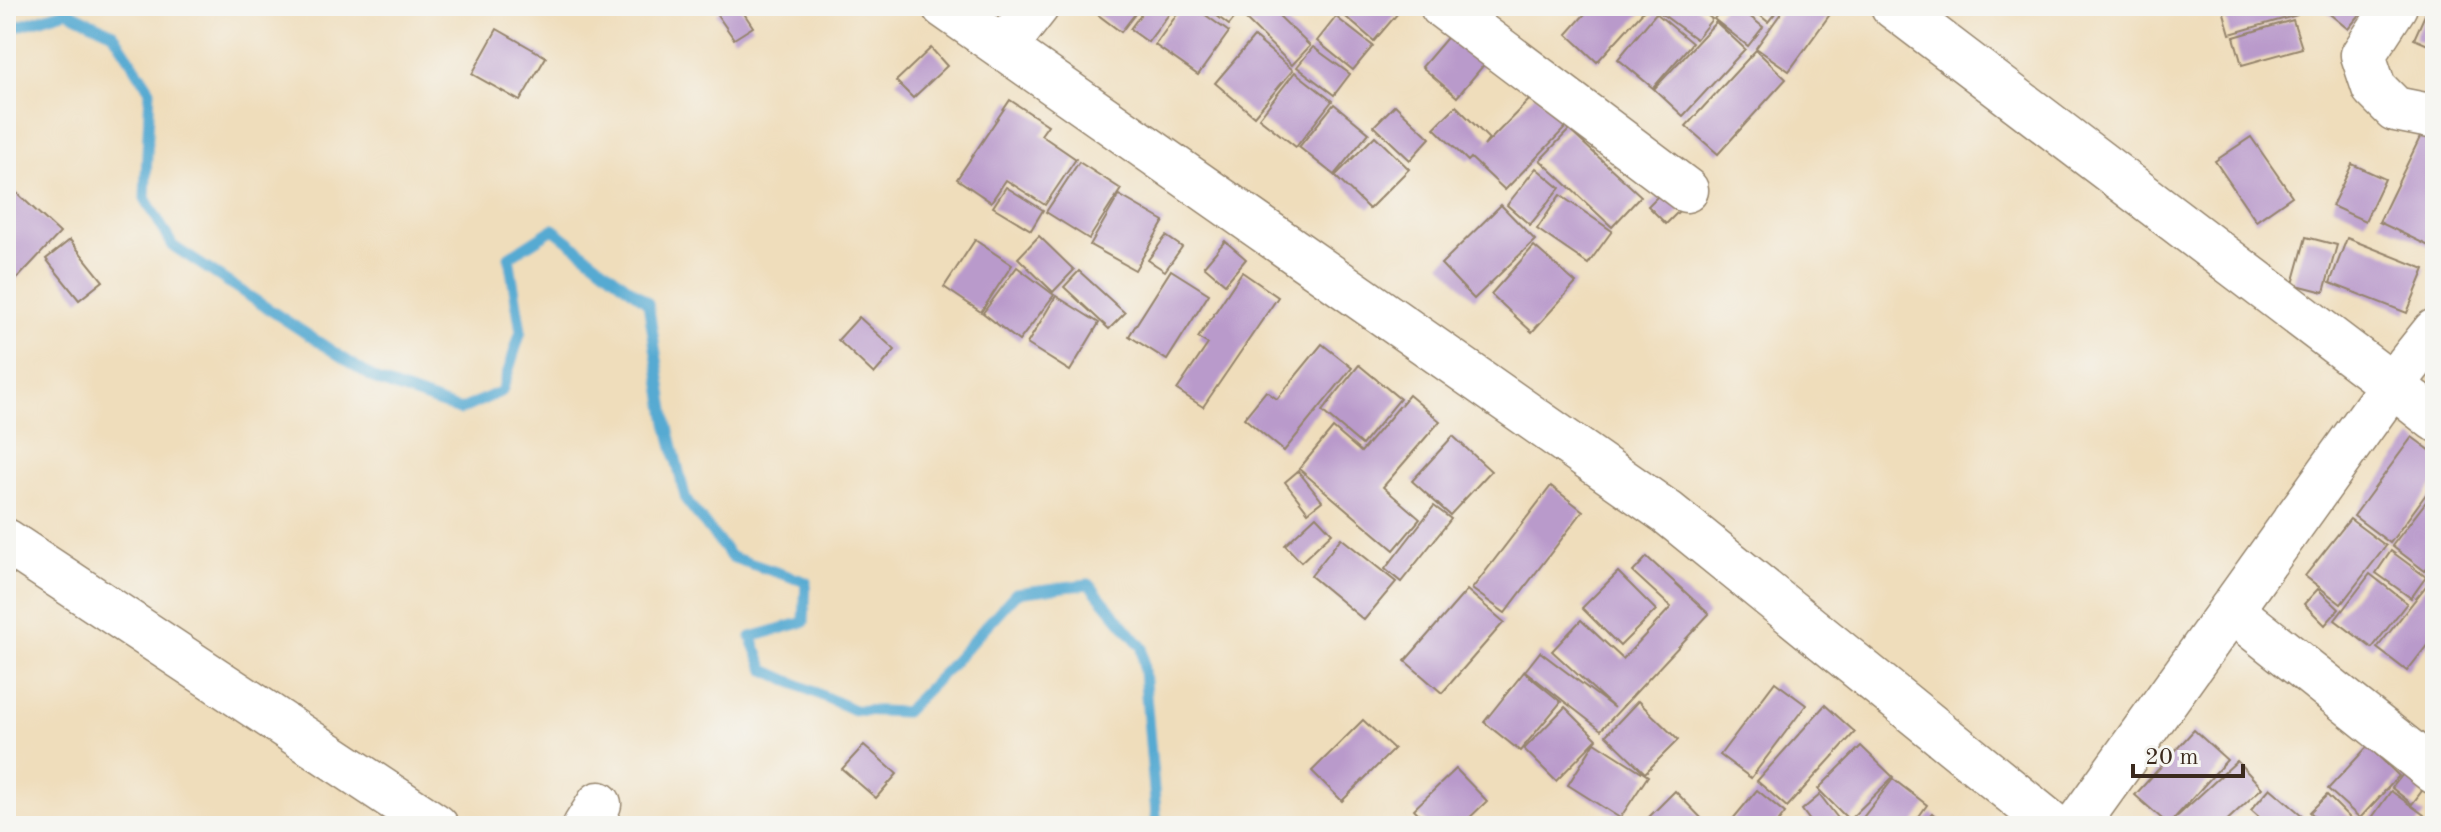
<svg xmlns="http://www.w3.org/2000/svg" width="2441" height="832" viewBox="0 0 2441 832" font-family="'Old Standard TT',serif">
<rect width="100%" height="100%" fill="#f6f6f2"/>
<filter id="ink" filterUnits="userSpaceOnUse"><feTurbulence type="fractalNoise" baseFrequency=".0125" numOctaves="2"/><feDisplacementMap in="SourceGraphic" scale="16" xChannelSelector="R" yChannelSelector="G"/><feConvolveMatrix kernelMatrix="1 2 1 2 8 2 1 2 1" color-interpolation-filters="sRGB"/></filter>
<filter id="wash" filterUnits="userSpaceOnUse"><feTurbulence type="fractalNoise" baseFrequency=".006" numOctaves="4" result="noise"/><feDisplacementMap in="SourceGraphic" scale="32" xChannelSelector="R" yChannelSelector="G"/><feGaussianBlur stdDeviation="1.8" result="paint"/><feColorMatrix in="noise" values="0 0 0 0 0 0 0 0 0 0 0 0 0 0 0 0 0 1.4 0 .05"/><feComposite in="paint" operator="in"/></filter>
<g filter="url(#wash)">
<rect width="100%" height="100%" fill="#efddbb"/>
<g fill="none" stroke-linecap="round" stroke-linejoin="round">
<path stroke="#57aad2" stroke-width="11" d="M 6,30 L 67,11 L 113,33 L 150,90 L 145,198 L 173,246 L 378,381 L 460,410 L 502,391 L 521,331 L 509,257 L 553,229 L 648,303 L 667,423 L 686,500 L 731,557 L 806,582 L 804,622 L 751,637 L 765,670 L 854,710 L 905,712 L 950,666 L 1016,593 L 1089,584 L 1142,647 L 1157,826"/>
</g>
<g id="blocks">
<g fill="#b99acb">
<path d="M 727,6 L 739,6 L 753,27 L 734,39 L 716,13 Z"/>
<path d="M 1097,6 L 1141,6 L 1121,32 L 1093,11 Z"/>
<path d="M 1147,6 L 1175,6 L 1148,42 L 1130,29 Z"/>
<path d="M 1183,6 L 1193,6 L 1229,32 L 1198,75 L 1155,45 Z"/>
<path d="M 1204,6 L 1244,6 L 1229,25 Z"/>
<path d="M 1254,6 L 1269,6 L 1310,46 L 1292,65 L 1243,17 Z"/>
<path d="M 1343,6 L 1404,6 L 1374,41 L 1339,11 Z"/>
<path d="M 1592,6 L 1648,6 L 1597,62 L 1567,34 Z"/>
<path d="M 1662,6 L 1695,6 L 1712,19 L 1696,39 L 1658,11 Z"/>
<path d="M 1724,6 L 1737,6 L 1763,27 L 1748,46 L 1714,19 Z"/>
<path d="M 1749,6 L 1781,6 L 1768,22 Z"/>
<path d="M 1786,6 L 1836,6 L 1789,71 L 1756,48 Z"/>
<path d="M 2222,6 L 2294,6 L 2297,15 L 2230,34 Z"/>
<path d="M 2320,6 L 2367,6 L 2348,29 Z"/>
<path d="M 2428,8 L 2435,11 L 2435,48 L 2414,39 Z"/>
<path d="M 1656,13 L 1692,43 L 1653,88 L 1618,59 Z"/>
<path d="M 1336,17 L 1373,46 L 1353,70 L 1317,41 Z"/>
<path d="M 2293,20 L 2302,48 L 2242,65 L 2234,37 Z"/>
<path d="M 1716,22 L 1745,49 L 1683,116 L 1654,89 Z"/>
<path d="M 1457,26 L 1492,55 L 1457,97 L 1422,67 Z"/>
<path d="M 497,29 L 546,57 L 520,101 L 472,74 Z"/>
<path d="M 1254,37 L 1293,70 L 1254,116 L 1215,83 Z"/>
<path d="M 1313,47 L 1350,74 L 1334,95 L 1297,67 Z"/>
<path d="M 931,48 L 947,66 L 913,98 L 896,81 Z"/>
<path d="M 1756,50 L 1786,79 L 1718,154 L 1686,126 Z"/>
<path d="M 1295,72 L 1332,101 L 1296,147 L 1259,118 Z"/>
<path d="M 1535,94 L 1568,125 L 1505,190 L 1471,158 L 1468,161 L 1434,128 L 1456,106 L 1489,139 L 1484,146 Z"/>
<path d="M 1010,100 L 1048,125 L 1041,135 L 1076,159 L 1045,205 L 1006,180 L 991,202 L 957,179 Z"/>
<path d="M 1334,104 L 1369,133 L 1334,175 L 1299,147 Z"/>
<path d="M 1395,105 L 1430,138 L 1410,160 L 1374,126 Z"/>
<path d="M 2425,127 L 2435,132 L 2435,249 L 2379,222 Z"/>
<path d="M 1569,130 L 1641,196 L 1612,227 L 1540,160 Z"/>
<path d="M 1375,136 L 1409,169 L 1369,209 L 1335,176 Z"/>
<path d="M 2251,137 L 2292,196 L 2256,221 L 2215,161 Z"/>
<path d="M 1079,162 L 1121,189 L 1089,239 L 1046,212 Z"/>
<path d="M 2352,164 L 2385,179 L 2365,221 L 2332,206 Z"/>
<path d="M 1536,168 L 1560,188 L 1530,225 L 1507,205 Z"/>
<path d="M 1006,187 L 1043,210 L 1031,230 L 993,207 Z"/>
<path d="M 1663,191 L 1681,209 L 1666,224 L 1648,206 Z"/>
<path d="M 17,193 L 60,233 L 13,283 L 6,277 L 6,206 Z"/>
<path d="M 1119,195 L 1164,221 L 1135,270 L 1090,245 Z"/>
<path d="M 1560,195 L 1612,231 L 1588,264 L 1537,229 Z"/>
<path d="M 1501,205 L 1535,240 L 1474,299 L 1441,264 Z"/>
<path d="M 1039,236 L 1074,270 L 1053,292 L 1018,258 Z"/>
<path d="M 1166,236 L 1182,247 L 1165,271 L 1148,260 Z"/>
<path d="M 2306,237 L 2337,245 L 2324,292 L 2293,284 Z"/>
<path d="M 2347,238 L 2425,269 L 2407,313 L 2330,283 Z"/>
<path d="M 70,240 L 103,281 L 79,300 L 46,259 Z"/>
<path d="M 975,240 L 1012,265 L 981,312 L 944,287 Z"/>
<path d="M 1225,241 L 1246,259 L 1225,284 L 1204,266 Z"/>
<path d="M 1534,246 L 1576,283 L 1532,332 L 1491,294 Z"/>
<path d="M 1017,267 L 1054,295 L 1019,341 L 983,313 Z"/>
<path d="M 1171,270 L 1209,294 L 1167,360 L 1129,336 Z"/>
<path d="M 1079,271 L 1125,313 L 1109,329 L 1064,287 Z"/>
<path d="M 1242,272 L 1278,297 L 1203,407 L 1177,390 L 1208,344 L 1198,338 Z"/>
<path d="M 1056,296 L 1099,323 L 1070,371 L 1027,344 Z"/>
<path d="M 859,317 L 895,350 L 874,374 L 838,340 Z"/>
<path d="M 1322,344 L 1352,368 L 1284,451 L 1244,418 L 1266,391 L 1277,399 Z"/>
<path d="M 1359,365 L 1400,399 L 1362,445 L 1322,411 Z"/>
<path d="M 1409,395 L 1440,421 L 1383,487 L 1420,519 L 1394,550 L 1299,469 L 1333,428 L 1361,452 Z"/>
<path d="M 1453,436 L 1491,471 L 1450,515 L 1412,481 Z"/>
<path d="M 2412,437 L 2435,454 L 2435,482 L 2390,543 L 2354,516 Z"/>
<path d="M 1298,471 L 1322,501 L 1308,512 L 1285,482 Z"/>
<path d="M 1551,486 L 1583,511 L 1505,613 L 1472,589 Z"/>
<path d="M 2435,490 L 2435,557 L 2425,571 L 2392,546 Z"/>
<path d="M 1434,506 L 1451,519 L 1401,582 L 1385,569 Z"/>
<path d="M 1316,516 L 1332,533 L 1301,562 L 1285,545 Z"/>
<path d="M 2350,519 L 2386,546 L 2341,604 L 2305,576 Z"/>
<path d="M 1341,538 L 1396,582 L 1364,620 L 1311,576 Z"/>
<path d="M 2391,551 L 2426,577 L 2411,598 L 2376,573 Z"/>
<path d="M 1647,557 L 1709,614 L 1601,730 L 1525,671 L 1540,652 L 1614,708 L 1552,651 L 1581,620 L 1623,659 L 1671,607 L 1633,572 Z"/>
<path d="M 1618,572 L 1656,610 L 1620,646 L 1582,608 Z"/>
<path d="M 2370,574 L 2407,603 L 2372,648 L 2335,620 Z"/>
<path d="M 2430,581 L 2435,585 L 2435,635 L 2407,671 L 2377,648 Z"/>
<path d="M 2318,589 L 2339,609 L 2325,625 L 2304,604 Z"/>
<path d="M 1467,590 L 1504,622 L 1442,693 L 1405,661 Z"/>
<path d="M 1524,672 L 1561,702 L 1520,751 L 1484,722 Z"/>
<path d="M 1775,682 L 1806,705 L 1751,778 L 1720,755 Z"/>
<path d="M 1638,701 L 1678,740 L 1645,773 L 1606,735 Z"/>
<path d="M 1825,705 L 1855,732 L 1787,807 L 1757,781 Z"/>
<path d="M 1565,707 L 1597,739 L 1556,781 L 1524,749 Z"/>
<path d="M 1363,720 L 1394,749 L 1342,801 L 1312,771 Z"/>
<path d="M 2194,730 L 2227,760 L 2171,822 L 2237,761 L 2262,788 L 2221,826 L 2170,826 L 2135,795 Z"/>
<path d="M 1595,742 L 1648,776 L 1620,818 L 1568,785 Z"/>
<path d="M 864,745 L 897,774 L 876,798 L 842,769 Z"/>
<path d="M 1861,746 L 1893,777 L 1849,820 L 1818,789 Z"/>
<path d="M 2368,746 L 2399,776 L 2360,818 L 2328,789 Z"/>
<path d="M 2411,764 L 2431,779 L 2412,804 L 2392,788 Z"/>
<path d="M 1456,769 L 1487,801 L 1461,826 L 1430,826 L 1414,809 Z"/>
<path d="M 1893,779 L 1927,805 L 1912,826 L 1860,826 L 1858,824 Z"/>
<path d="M 2270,788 L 2303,816 L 2294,826 L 2269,826 L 2251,810 Z"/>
<path d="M 1757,790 L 1785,813 L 1775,826 L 1727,826 Z"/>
<path d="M 1675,791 L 1709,826 L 1640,826 Z"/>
<path d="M 2391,791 L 2424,815 L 2416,826 L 2366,826 Z"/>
<path d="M 1820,795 L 1844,826 L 1814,826 L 1802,810 Z"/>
<path d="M 2327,795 L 2358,826 L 2324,826 L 2310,812 Z"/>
<path d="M 1932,813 L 1947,826 L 1920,826 Z"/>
</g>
</g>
</g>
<g filter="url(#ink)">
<use href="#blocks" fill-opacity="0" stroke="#95846c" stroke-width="2"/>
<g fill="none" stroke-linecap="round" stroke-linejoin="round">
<defs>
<g id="minor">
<path d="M 944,6 L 1668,513 L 2054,826"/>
<path d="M 1442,6 L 1686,190"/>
<path d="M 1893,6 L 2392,385 L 2076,826"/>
<path d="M 2395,6 L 2363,55 L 2374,88 L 2395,109 L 2435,117"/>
<path d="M 1004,48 L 1037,6"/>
<path d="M 2435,331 L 2392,385 L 2435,419"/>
<path d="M 6,541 L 436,826"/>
<path d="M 2231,610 L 2435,772"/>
<path d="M 585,826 L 599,804"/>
</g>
</defs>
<use href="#minor" stroke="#95846c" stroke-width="47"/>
<use href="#minor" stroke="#fff" stroke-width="44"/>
</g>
</g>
<rect width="2441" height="832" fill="none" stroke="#f6f6f2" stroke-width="32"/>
<path d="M2133 764v12h110v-12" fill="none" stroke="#3b2a1e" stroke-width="4"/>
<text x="2145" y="764" font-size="24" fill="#3b2a1e" stroke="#f6f6f2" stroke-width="6" paint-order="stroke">20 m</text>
</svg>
